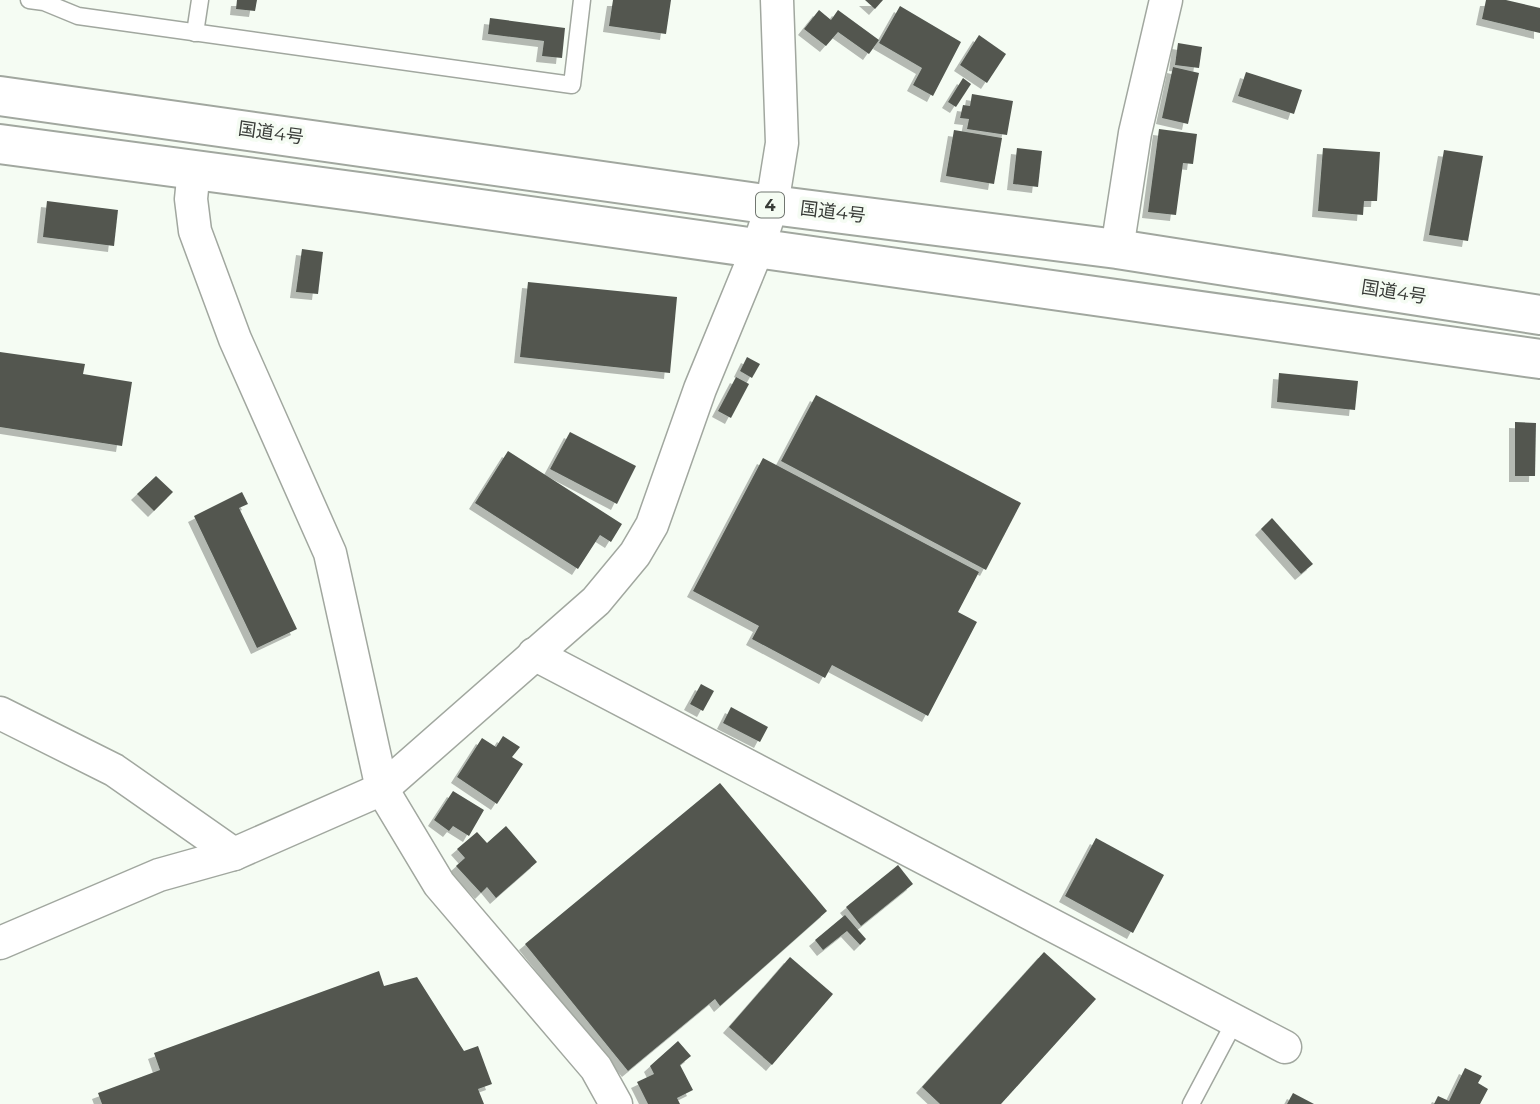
<svg xmlns="http://www.w3.org/2000/svg" width="1540" height="1104" viewBox="0 0 1540 1104" font-family="Montserrat,'Noto Sans JP',sans-serif">
<defs>
<filter id="shadow"><feDropShadow dx="-6" dy="6" stdDeviation="0" flood-color="#0004"/></filter>
</defs>
<rect width="100%" height="100%" fill="#f5fcf3"/>
<g fill="#525750" filter="url(#shadow)">
<path d="M 237,0 L 257,0 L 255,11 L 236,9 Z"/>
<path d="M 613,0 L 671,0 L 666,34 L 609,26 Z"/>
<path d="M 865,0 L 883,0 L 875,9 Z"/>
<path d="M 1486,0 L 1506,0 L 1540,8 L 1540,33 L 1482,19 Z"/>
<path d="M 900,6 L 961,42 L 933,96 L 913,85 L 922,68 L 879,43 Z"/>
<path d="M 819,10 L 831,20 L 838,10 L 879,40 L 869,54 L 838,32 L 826,46 L 804,29 Z"/>
<path d="M 490,18 L 565,28 L 562,58 L 542,56 L 544,41 L 488,34 Z"/>
<path d="M 979,35 L 1006,54 L 987,83 L 960,65 Z"/>
<path d="M 1178,43 L 1202,47 L 1199,68 L 1175,65 Z"/>
<path d="M 1173,67 L 1199,73 L 1188,124 L 1162,118 Z"/>
<path d="M 1246,72 L 1302,90 L 1294,114 L 1238,96 Z"/>
<path d="M 963,78 L 971,84 L 956,107 L 948,102 Z"/>
<path d="M 972,94 L 1013,101 L 1007,135 L 967,129 L 969,119 L 960,118 L 963,105 L 970,106 Z"/>
<path d="M 1159,129 L 1197,134 L 1193,164 L 1183,163 L 1176,215 L 1148,212 Z"/>
<path d="M 954,130 L 1002,138 L 994,184 L 946,176 Z"/>
<path d="M 1017,148 L 1042,151 L 1038,187 L 1013,184 Z"/>
<path d="M 1323,148 L 1380,152 L 1377,201 L 1364,201 L 1363,215 L 1318,211 Z"/>
<path d="M 1444,150 L 1483,156 L 1468,241 L 1429,235 Z"/>
<path d="M 47,201 L 118,210 L 114,246 L 43,237 Z"/>
<path d="M 302,249 L 323,252 L 318,294 L 296,292 Z"/>
<path d="M 528,282 L 677,297 L 670,373 L 520,357 Z"/>
<path d="M 0,352 L 85,364 L 83,374 L 132,382 L 122,446 L 0,427 Z"/>
<path d="M 747,357 L 760,364 L 752,378 L 740,371 Z"/>
<path d="M 1279,373 L 1358,381 L 1355,410 L 1277,402 Z"/>
<path d="M 736,377 L 749,384 L 731,418 L 718,411 Z"/>
<path d="M 816,395 L 1021,503 L 986,570 L 781,461 Z"/>
<path d="M 1515,422 L 1536,423 L 1535,476 L 1515,476 Z"/>
<path d="M 570,432 L 636,466 L 617,504 L 550,469 Z"/>
<path d="M 508,451 L 622,524 L 611,542 L 600,535 L 578,569 L 475,503 Z"/>
<path d="M 763,458 L 979,572 L 958,612 L 977,622 L 928,716 L 832,665 L 825,678 L 752,639 L 759,626 L 693,591 Z"/>
<path d="M 156,476 L 173,492 L 154,511 L 137,494 Z"/>
<path d="M 242,492 L 248,504 L 239,508 L 297,629 L 257,648 L 194,516 Z"/>
<path d="M 1272,518 L 1313,564 L 1301,574 L 1261,529 Z"/>
<path d="M 701,684 L 714,691 L 703,711 L 690,704 Z"/>
<path d="M 731,707 L 768,727 L 760,742 L 723,723 Z"/>
<path d="M 503,736 L 520,747 L 512,757 L 523,764 L 497,804 L 457,777 L 482,738 L 496,747 Z"/>
<path d="M 720,783 L 827,911 L 720,1006 L 715,999 L 628,1071 L 525,944 Z"/>
<path d="M 453,791 L 484,810 L 469,836 L 453,826 L 449,831 L 434,820 Z"/>
<path d="M 506,826 L 537,862 L 496,898 L 487,887 L 481,893 L 456,866 L 465,858 L 457,849 L 477,832 L 487,843 Z"/>
<path d="M 1096,838 L 1164,875 L 1133,933 L 1065,896 Z"/>
<path d="M 898,865 L 913,884 L 861,926 L 846,907 Z"/>
<path d="M 845,915 L 866,939 L 860,945 L 847,931 L 823,950 L 815,940 Z"/>
<path d="M 1044,952 L 1096,999 L 1001,1104 L 940,1104 L 922,1087 Z"/>
<path d="M 790,957 L 833,994 L 772,1065 L 729,1027 Z"/>
<path d="M 379,971 L 384,986 L 417,977 L 464,1051 L 478,1046 L 492,1084 L 478,1089 L 484,1104 L 102,1104 L 98,1093 L 160,1070 L 154,1053 Z"/>
<path d="M 678,1041 L 691,1056 L 680,1065 L 693,1090 L 677,1098 L 680,1104 L 648,1104 L 637,1082 L 654,1074 L 650,1066 Z"/>
<path d="M 1465,1068 L 1482,1076 L 1478,1083 L 1488,1089 L 1480,1104 L 1434,1104 L 1438,1096 L 1449,1101 Z"/>
<path d="M 1293,1093 L 1314,1104 L 1287,1104 Z"/>
</g>
<g fill="none" stroke-linecap="round" stroke-linejoin="round">
<defs>
<g id="lane">
<path d="M 29,0 L 44,2 L 78,16 L 572,85 L 582,0"/>
<path d="M 195,33 L 200,0"/>
<path d="M 1191,1104 L 1235,1021"/>
</g>
<g id="street">
<path d="M 194,169 L 191,199 L 195,231 L 235,339 L 330,553 L 382,789 L 439,884 L 596,1068 L 616,1104"/>
<path d="M 1117,249 L 1135,133 L 1166,0"/>
<path d="M 534,654 L 1285,1047"/>
<path d="M 0,713 L 114,770 L 234,854"/>
<path d="M 0,943 L 159,875 L 234,854 L 382,789 L 596,601 L 635,554 L 652,525 L 700,389 L 758,248 L 772,205 L 782,143 L 777,0"/>
</g>
<g id="highway">
<path d="M 0,96 L 772,205 L 1117,249 L 1540,315"/>
<path d="M 0,144 L 367,193 L 1540,359"/>
</g>
</defs>
<use href="#lane" stroke="#a1a79f" stroke-width="19"/>
<use href="#street" stroke="#a1a79f" stroke-width="35"/>
<use href="#highway" stroke="#a1a79f" stroke-width="42"/>
<use href="#lane" stroke="#fff" stroke-width="16"/>
<use href="#street" stroke="#fff" stroke-width="32"/>
<use href="#highway" stroke="#fff" stroke-width="38"/>
</g>
<g text-anchor="middle" stroke-width="7" stroke-linejoin="round" paint-order="stroke">
<rect fill="#f5fcf3" stroke="#717670" stroke-width="2" x="756" y="192.5" width="28" height="25" rx="5"/>
<g font-size="16" font-weight="bold" fill="#393c38">
<text x="770" y="211">4</text>
</g>
<g font-size="18" fill="#393c38" stroke="#f5fcf3">
<text transform="translate(271 133) rotate(8)" y="6">国道4号</text>
<text transform="translate(833 212) rotate(7)" y="6">国道4号</text>
<text transform="translate(1394 292) rotate(9)" y="6">国道4号</text>
</g>
</g>
</svg>
